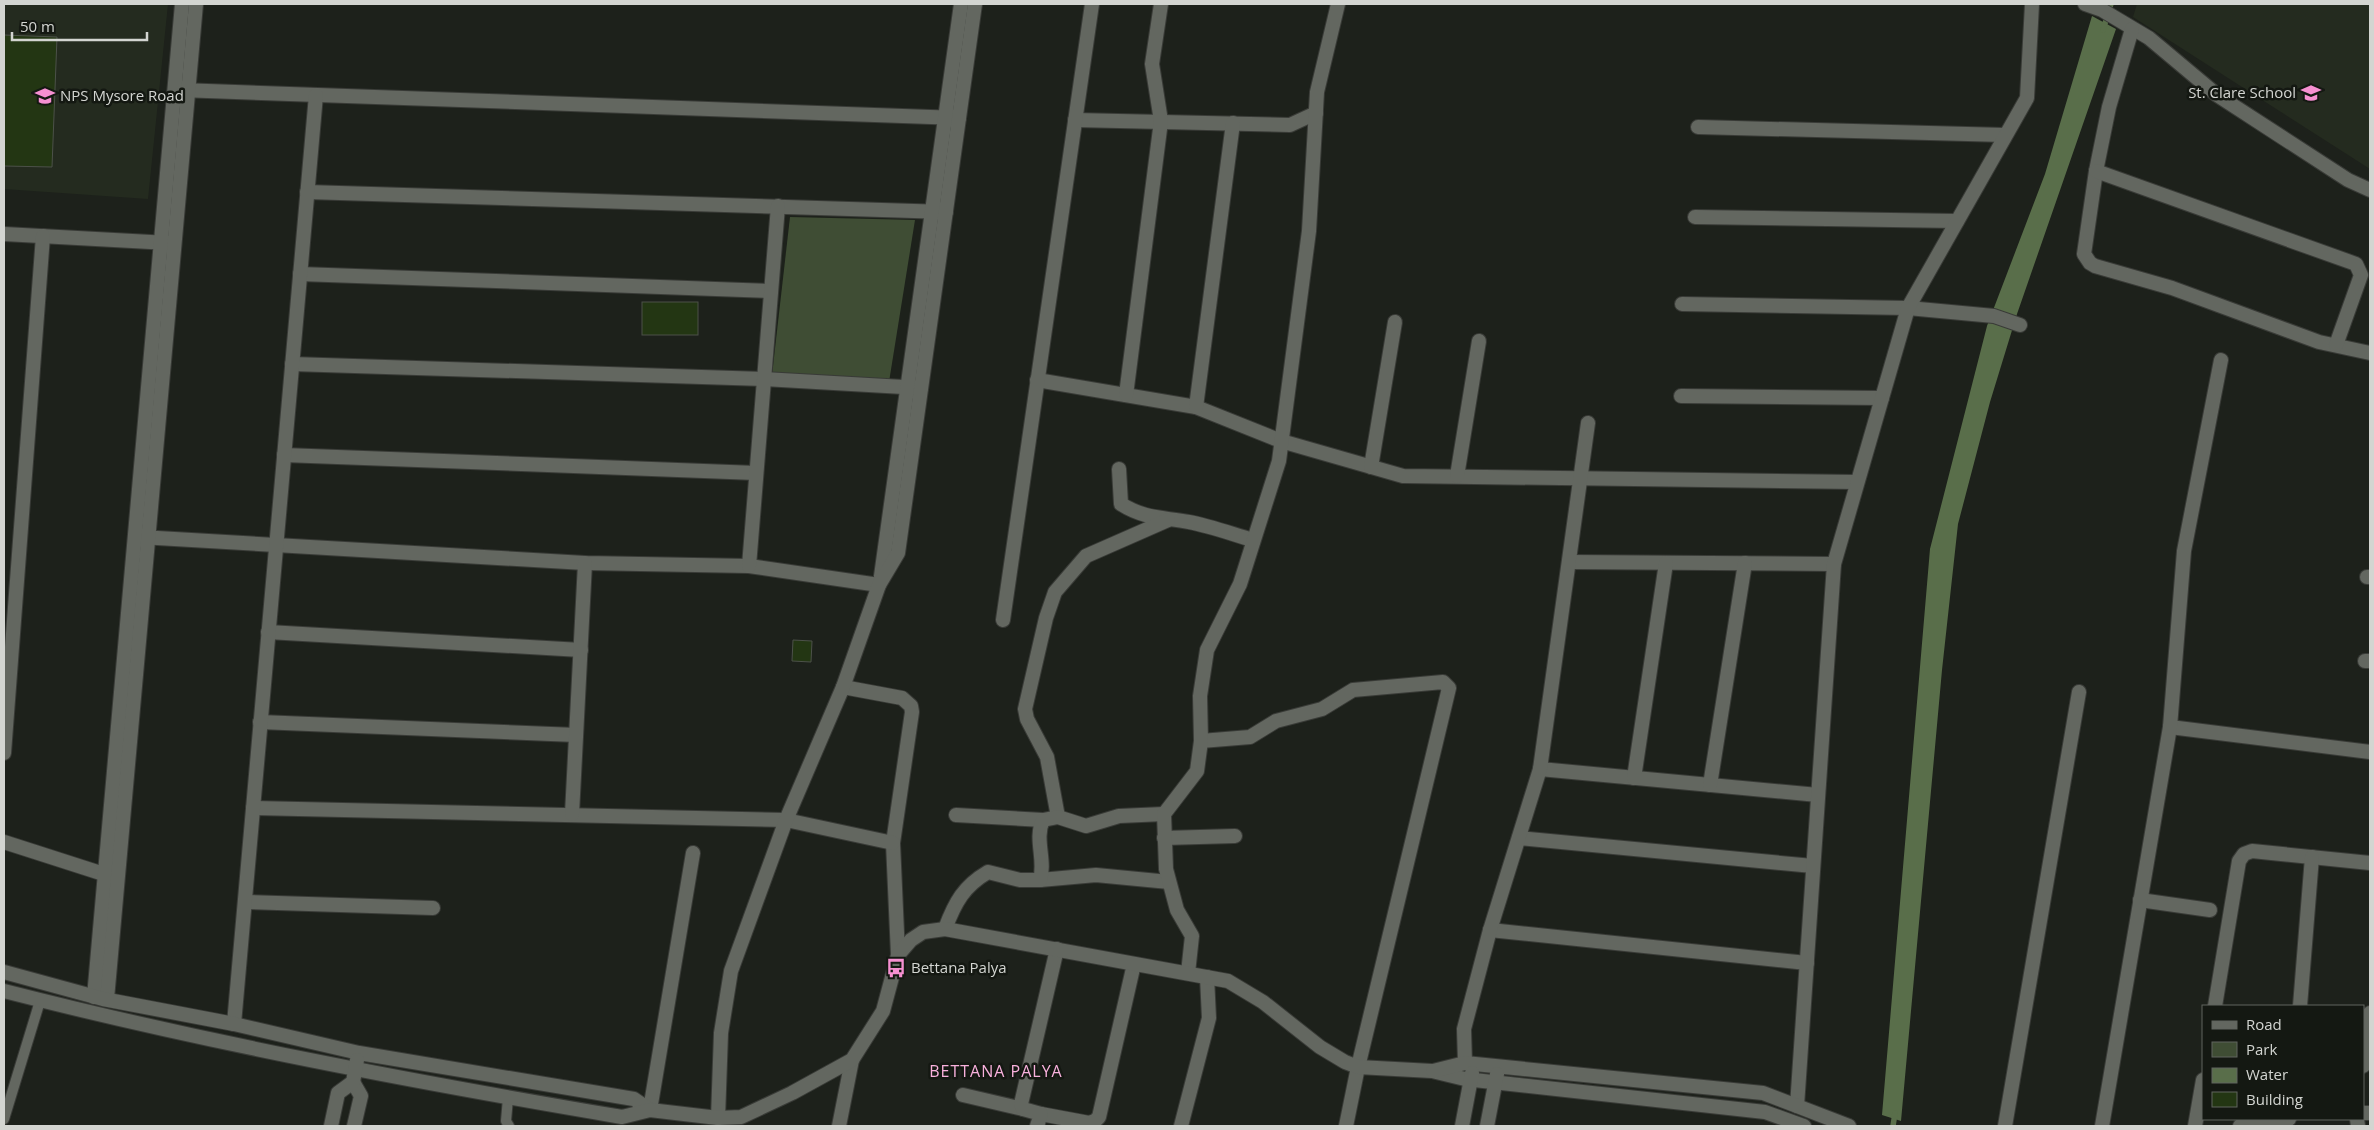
<svg xmlns="http://www.w3.org/2000/svg" width="2374" height="1130" viewBox="0 0 2374 1130" font-family="'Open Sans',sans-serif">
<rect width="100%" height="100%" fill="#1d211b"/>
<g fill="#242b1f">
<path d="M 4,4 L 168,4 L 148,199 L 4,189 Z"/>
<path d="M 2137,4 L 2370,4 L 2370,169 L 2133,17 Z"/>
</g>
<path fill="#3f4d34" d="M 790,217 L 915,220 L 889,382 L 772,375 Z"/>
<path fill="#596e4a" d="M 2092,16 L 2116,29 L 2017,314 L 1990,402 L 1958,524 L 1942,670 L 1901,1121 L 1882,1115 L 1930,549 L 1987,326 L 2045,174 Z"/>
<g fill="none" stroke-linecap="round" stroke-linejoin="round">
<g stroke="#596e4a" stroke-width="5.5">
<path d="M 2103,30 L 2111,4"/>
<path d="M 1893,1126 L 1895,1113"/>
</g>
</g>
<g fill="#233613" stroke="#4c5149">
<path d="M 4,35 L 57,37 L 52,167 L 4,166 Z"/>
<rect x="642" y="302" width="56" height="33"/>
<path d="M 793,640 L 812,641 L 811,662 L 792,661 Z"/>
</g>
<g fill="none" stroke-linecap="round" stroke-linejoin="round">
<defs>
<g id="service">
<path d="M 508,1098 L 506,1121 L 509,1126"/>
<path d="M 4,1119 L 40,1001"/>
</g>
<g id="minor">
<path d="M 2085,4 L 2102,10 L 2149,38 L 2217,95 L 2348,180 L 2370,190"/>
<path d="M 2132,29 L 2109,107 L 2096,171 L 2084,254 L 2090,263 L 2095,266 L 2172,288 L 2319,342 L 2370,353"/>
<path d="M 180,90 L 959,118"/>
<path d="M 1075,120 L 1290,125 L 1316,113"/>
<path d="M 1698,127 L 2005,135"/>
<path d="M 2096,171 L 2356,264 L 2361,275 L 2336,345"/>
<path d="M 307,192 L 946,212"/>
<path d="M 1695,217 L 1957,221"/>
<path d="M 4,234 L 169,243"/>
<path d="M 300,274 L 771,291"/>
<path d="M 1682,304 L 1908,308 L 1994,316 L 2020,325"/>
<path d="M 292,364 L 764,379 L 921,388"/>
<path d="M 1037,380 L 1196,407 L 1281,441 L 1403,476 L 1857,482"/>
<path d="M 1126,395 L 1161,121 L 1152,64 L 1161,4"/>
<path d="M 1681,396 L 1882,398"/>
<path d="M 1196,407 L 1233,123"/>
<path d="M 284,455 L 756,473"/>
<path d="M 1371,467 L 1395,322"/>
<path d="M 1119,469 L 1121,504 C 1145,519 1162,517 1189,522 C 1210,526 1232,534 1253,540"/>
<path d="M 1457,476 L 1479,341"/>
<path d="M 140,537 L 585,563 L 749,566 L 879,585"/>
<path d="M 1569,562 L 1834,564"/>
<path d="M 749,566 L 778,206"/>
<path d="M 881,576 L 961,4"/>
<path d="M 2367,577 L 2370,577"/>
<path d="M 1003,620 L 1092,4"/>
<path d="M 268,632 L 581,650"/>
<path d="M 2365,661 L 2370,661"/>
<path d="M 843,687 L 902,698 L 911,706 L 912,712 L 893,843 L 898,955"/>
<path d="M 260,722 L 576,735"/>
<path d="M 2170,727 L 2370,752"/>
<path d="M 1201,741 L 1250,737 L 1276,721 L 1322,709 L 1353,690 L 1443,682 L 1449,688 L 1358,1067 L 1346,1126"/>
<path d="M 4,753 L 43,236"/>
<path d="M 1540,769 L 1818,795"/>
<path d="M 1634,778 L 1666,563"/>
<path d="M 1710,785 L 1745,563"/>
<path d="M 253,808 L 786,820 L 893,843"/>
<path d="M 572,814 L 585,563"/>
<path d="M 956,815 L 1043,820"/>
<path d="M 1058,817 L 1047,757 L 1027,719 L 1025,709 L 1046,618 L 1055,592 L 1086,556 L 1168,520"/>
<path d="M 1164,838 L 1235,836"/>
<path d="M 1519,838 L 1813,866"/>
<path d="M 4,842 L 113,877"/>
<path d="M 1040,880 L 1096,875 L 1169,882"/>
<path d="M 2140,900 L 2210,910"/>
<path d="M 245,902 L 433,908"/>
<path d="M 945,929 C 955,902 964,886 988,872 L 1020,880 L 1040,880 C 1046,860 1034,839 1043,820 L 1058,817 L 1086,826 L 1119,816 L 1164,814"/>
<path d="M 1490,930 L 1807,963"/>
<path d="M 1188,973 L 1192,936 L 1177,910 L 1166,869 L 1164,814 L 1197,771 L 1201,741 L 1200,696 L 1207,650 L 1240,584 L 1279,461 L 1309,231 L 1317,92 L 1338,4"/>
<path d="M 94,997 L 182,4"/>
<path d="M 107,999 L 196,4"/>
<path d="M 2215,1006 L 2239,861 L 2244,854 L 2252,851 L 2370,863"/>
<path d="M 2300,1006 L 2312,857"/>
<path d="M 234,1024 L 316,95"/>
<path d="M 1465,1063 L 1464,1029 L 1490,930 L 1540,769 L 1588,423"/>
<path d="M 2363,1066 L 2370,1013"/>
<path d="M 963,1095 L 1023,1109"/>
<path d="M 1797,1106 L 1834,564 L 1908,308 L 2027,98 L 2032,4"/>
<path d="M 650,1110 L 693,853"/>
<path d="M 1041,1114 L 1089,1123 L 1095,1121 L 1099,1117 L 1134,964"/>
<path d="M 718,1118 L 721,1033 L 731,971 L 786,820 L 843,687 L 879,585 L 898,553 L 975,4"/>
<path d="M 2357,1119 L 2358,1126"/>
<path d="M 839,1126 L 852,1060"/>
<path d="M 1037,1126 L 1041,1114 L 1023,1109 L 1021,1104 L 1057,949"/>
<path d="M 1181,1126 L 1209,1018 L 1207,977"/>
<path d="M 2005,1126 L 2079,692"/>
<path d="M 2102,1126 L 2170,727 L 2184,551 L 2221,360"/>
<path d="M 2195,1126 L 2203,1080"/>
</g>
<g id="tertiary">
<path d="M 4,972 L 103,999 L 234,1024 L 359,1053 L 634,1099 L 650,1110"/>
<path d="M 4,991 C 208,1043 415,1082 622,1117 L 650,1110 L 718,1118 L 741,1117 L 792,1093 L 852,1060 L 883,1011 L 898,955 L 911,940 L 923,932 L 945,929 L 1228,981 L 1263,1002 L 1320,1047 L 1345,1062 L 1358,1067 L 1432,1071 L 1465,1079 L 1765,1112 L 1804,1126"/>
<path d="M 1433,1071 L 1465,1063 L 1763,1093 L 1849,1126"/>
<path d="M 353,1082 L 361,1096 L 354,1126"/>
<path d="M 2363,1113 L 2370,1113"/>
<path d="M 331,1126 L 338,1093 L 353,1082 L 357,1060"/>
<path d="M 1462,1126 L 1472,1073"/>
<path d="M 1487,1126 L 1497,1074"/>
<path d="M 2240,1126 L 2289,1119"/>
</g>
</defs>
<use href="#service" stroke="#393b37" stroke-width="12"/>
<use href="#minor" stroke="#393b37" stroke-width="16"/>
<use href="#tertiary" stroke="#393b37" stroke-width="16"/>
<use href="#service" stroke="#636760" stroke-width="10"/>
<use href="#minor" stroke="#636760" stroke-width="14"/>
<use href="#tertiary" stroke="#636760" stroke-width="14"/>
</g>
<defs>
<symbol id="school-bare" viewBox="-9 -9 18 18"><path d="M0-5L7-2L0 1L-7-2ZM-4 1L0 2.5L4 1V4Q0 6-4 4Z" fill="#f690d1" stroke="#141812" stroke-width="2.5" paint-order="stroke"/></symbol>
<symbol id="bus-bare" viewBox="-9 -9 18 18"><path d="M-5-6H5V4H4V6H2V4H-2V6H-4V4H-5ZM-3.5-4V0h7V-4ZM-3.5 1.2v1.5H-2V1.2ZM2 1.2v1.5H3.5V1.2Z" fill="#f690d1" stroke="#141812" stroke-width="2.5" paint-order="stroke"/></symbol>
</defs>
<g fill-rule="evenodd">
<use href="#school-bare" x="2297" y="79" width="28" height="28"/>
<use href="#school-bare" x="31" y="82" width="28" height="28"/>
<use href="#bus-bare" x="882" y="954" width="28" height="28"/>
</g>
<g text-anchor="middle" stroke-width="5" stroke-linejoin="round" paint-order="stroke">
<g font-size="15" fill="#d3d5d1" stroke="#141812" text-anchor="start">
<text x="2296" y="98" text-anchor="end">St. Clare School</text>
<text x="60" y="101">NPS Mysore Road</text>
<text x="911" y="973">Bettana Palya</text>
</g>
<g font-size="16" letter-spacing="1" fill="#f9b1dd" stroke="#141812">
<text x="996" y="1077">BETTANA PALYA</text>
</g>
</g>
<rect width="2374" height="1130" fill="none" stroke="#d3d5d1" stroke-width="10"/>
<rect x="2202" y="1005" width="162" height="115" fill="#141812" stroke="#60645e"/>
<rect x="2212" y="1021" width="25" height="8" fill="#636760" stroke="#60645e"/>
<text x="2246" y="1030" font-size="15" fill="#d3d5d1">Road</text>
<rect x="2212" y="1042" width="25" height="15" fill="#3f4d34" stroke="#60645e"/>
<text x="2246" y="1055" font-size="15" fill="#d3d5d1">Park</text>
<rect x="2212" y="1068" width="25" height="15" fill="#596e4a" stroke="#60645e"/>
<text x="2246" y="1080" font-size="15" fill="#d3d5d1">Water</text>
<rect x="2212" y="1092" width="25" height="15" fill="#233613" stroke="#60645e"/>
<text x="2246" y="1105" font-size="15" fill="#d3d5d1">Building</text>
<path d="M12 32v8h135v-8" fill="none" stroke="#d3d5d1" stroke-width="2.5"/>
<text x="20" y="32" font-size="15" fill="#d3d5d1" stroke="#141812" stroke-width="4" paint-order="stroke">50 m</text>
</svg>
